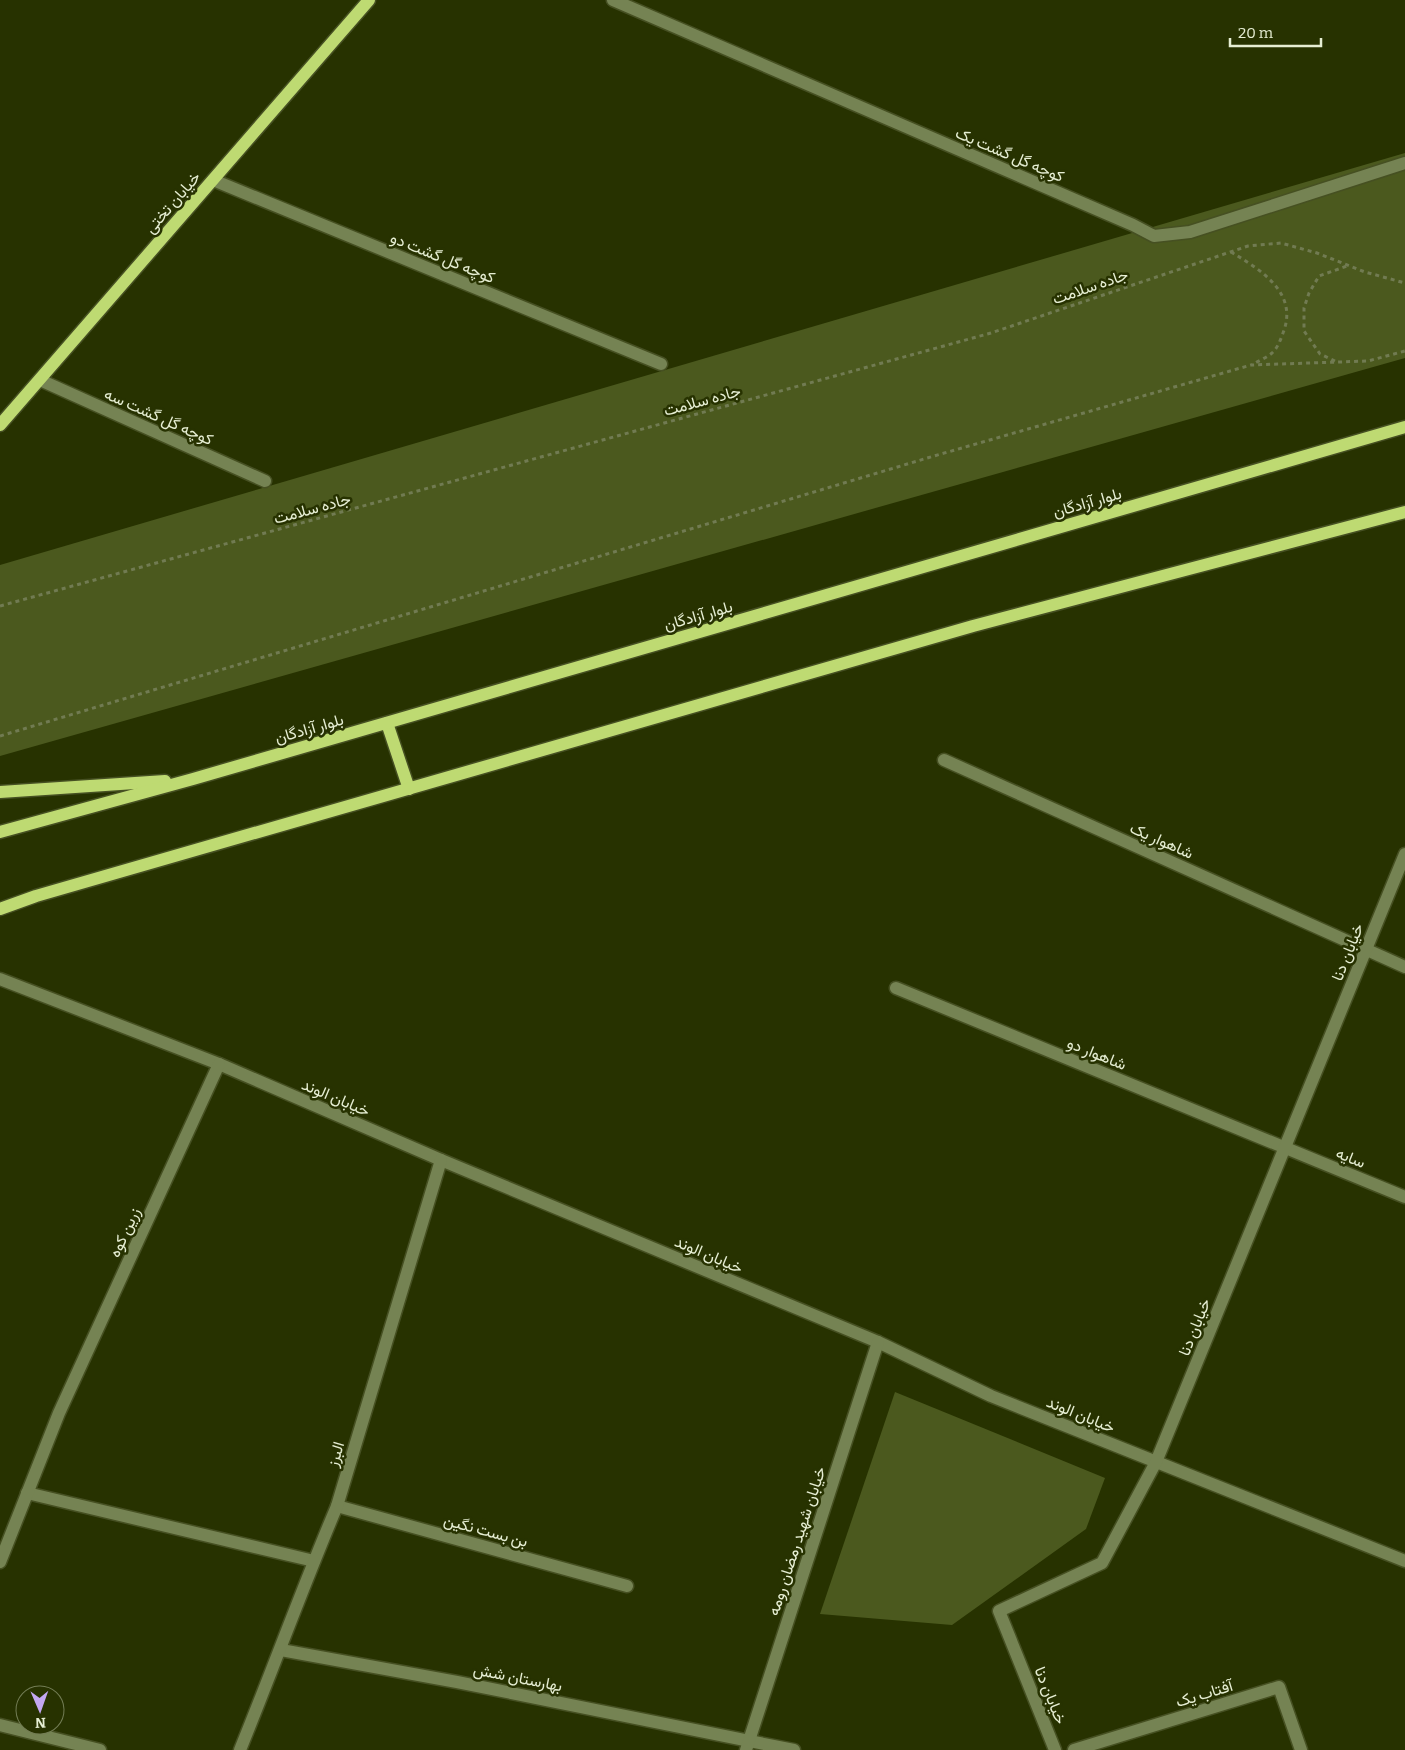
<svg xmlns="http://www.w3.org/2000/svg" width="1405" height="1750" viewBox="0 0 1405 1750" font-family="Bitter,Vazirmatn,serif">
<rect width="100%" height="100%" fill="#273200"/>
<g fill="#4b591e">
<path d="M 1405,153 L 1405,358 L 0,756 L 0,565 Z"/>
<path d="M 895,1392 L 1105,1478 L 1086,1529 L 952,1625 L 820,1614 Z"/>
</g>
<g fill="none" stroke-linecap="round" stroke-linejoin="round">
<defs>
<g id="minor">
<path d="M 613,0 L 1133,225 L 1154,236 L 1190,232 L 1405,163"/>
<path d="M 213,180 L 661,364"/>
<path d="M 40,380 L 265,481"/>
<path d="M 944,760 L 1405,967"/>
<path d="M 0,979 L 219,1064 L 441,1160 L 878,1342 L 991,1396 L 1405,1561"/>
<path d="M 896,988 L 1405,1197"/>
<path d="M 27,1493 L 314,1561"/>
<path d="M 337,1506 L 627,1586"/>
<path d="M 0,1562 L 59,1413 L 219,1064"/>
<path d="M 281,1650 L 457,1682 L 794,1750"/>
<path d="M 0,1725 L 100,1750"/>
<path d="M 240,1750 C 273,1669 303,1586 337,1506 L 441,1160"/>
<path d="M 746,1750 L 878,1342"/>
<path d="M 1055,1750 L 999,1611 L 1102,1563 L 1156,1462 L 1405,854"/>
<path d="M 1074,1750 L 1279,1687 L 1301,1750"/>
</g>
<g id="major">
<path d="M 0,425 L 369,0"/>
<path d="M 387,723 L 409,789"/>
<path d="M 0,792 L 165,781"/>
<path d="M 0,832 L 193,779 L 1405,427"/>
<path d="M 0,909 L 36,896 L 973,626 L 1405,512"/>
</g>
</defs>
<use href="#minor" stroke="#465022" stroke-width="15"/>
<use href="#major" stroke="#465022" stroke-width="15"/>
<g stroke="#717b52" stroke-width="3" stroke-dasharray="4 4" stroke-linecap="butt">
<path d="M 1231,252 C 1261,270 1299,293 1283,333 C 1281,339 1277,349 1272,353 C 1266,358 1258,361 1252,365"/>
<path d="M 1335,361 L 1320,354 L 1304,331 L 1304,308 L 1309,293 L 1319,276 L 1347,266"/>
<path d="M 0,606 L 991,333 L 1248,246 L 1281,243 L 1317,253 L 1365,272 L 1405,283"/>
<path d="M 0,736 L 934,456 L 1251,365 L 1368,361 L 1405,351"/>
</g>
<use href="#minor" stroke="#758353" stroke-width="12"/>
<use href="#major" stroke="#beda72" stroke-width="12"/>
</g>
<g text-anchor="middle" stroke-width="5" stroke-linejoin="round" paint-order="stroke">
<g font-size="16" fill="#e6eed3" stroke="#273200">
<text transform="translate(1010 154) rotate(23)" y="6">کوچه گل گشت یک</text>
<text transform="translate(172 202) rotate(-49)" y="6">خیابان تختی</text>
<text transform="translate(443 257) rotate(22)" y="6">کوچه گل گشت دو</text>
<text transform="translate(1090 286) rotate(-19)" y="6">جاده سلامت</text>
<text transform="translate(702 400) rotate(-15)" y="6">جاده سلامت</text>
<text transform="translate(159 416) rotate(24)" y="6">کوچه گل گشت سه</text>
<text transform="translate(1087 502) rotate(-16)" y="6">بلوار آزادگان</text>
<text transform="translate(312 508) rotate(-15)" y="6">جاده سلامت</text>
<text transform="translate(698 615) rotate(-16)" y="6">بلوار آزادگان</text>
<text transform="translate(309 728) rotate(-16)" y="6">بلوار آزادگان</text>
<text transform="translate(1162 840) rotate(24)" y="6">شاهوار یک</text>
<text transform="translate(1347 952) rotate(-68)" y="6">خیابان دنا</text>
<text transform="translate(1097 1053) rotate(22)" y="6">شاهوار دو</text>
<text transform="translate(336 1097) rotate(23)" y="6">خیابان الوند</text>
<text transform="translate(1351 1157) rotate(22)" y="6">سایه</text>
<text transform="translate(124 1232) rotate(-65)" y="6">زرین کوه</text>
<text transform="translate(709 1254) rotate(23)" y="6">خیابان الوند</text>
<text transform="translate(1194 1327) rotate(-68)" y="6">خیابان دنا</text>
<text transform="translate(1081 1414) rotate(22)" y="6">خیابان الوند</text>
<text transform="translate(335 1454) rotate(-73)" y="6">البرز</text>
<text transform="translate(486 1530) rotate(15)" y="6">بن بست نگین</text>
<text transform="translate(796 1541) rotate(-72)" y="6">خیابان شهید رمضان رومه</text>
<text transform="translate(518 1677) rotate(11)" y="6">بهارستان شش</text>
<text transform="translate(1204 1693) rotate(-17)" y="6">آفتاب یک</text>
<text transform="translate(1051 1695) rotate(68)" y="6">خیابان دنا</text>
</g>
</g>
<g transform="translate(40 1710) rotate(178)"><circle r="24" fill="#273200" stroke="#737d54"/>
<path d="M0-4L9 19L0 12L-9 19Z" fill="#c3a7f2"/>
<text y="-8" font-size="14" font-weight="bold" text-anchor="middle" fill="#e6eed3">N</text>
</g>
<path d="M1230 38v8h91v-8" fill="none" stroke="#e6eed3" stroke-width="2.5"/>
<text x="1238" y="38" font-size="15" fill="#e6eed3" stroke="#273200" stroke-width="4" paint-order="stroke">20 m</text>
</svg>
